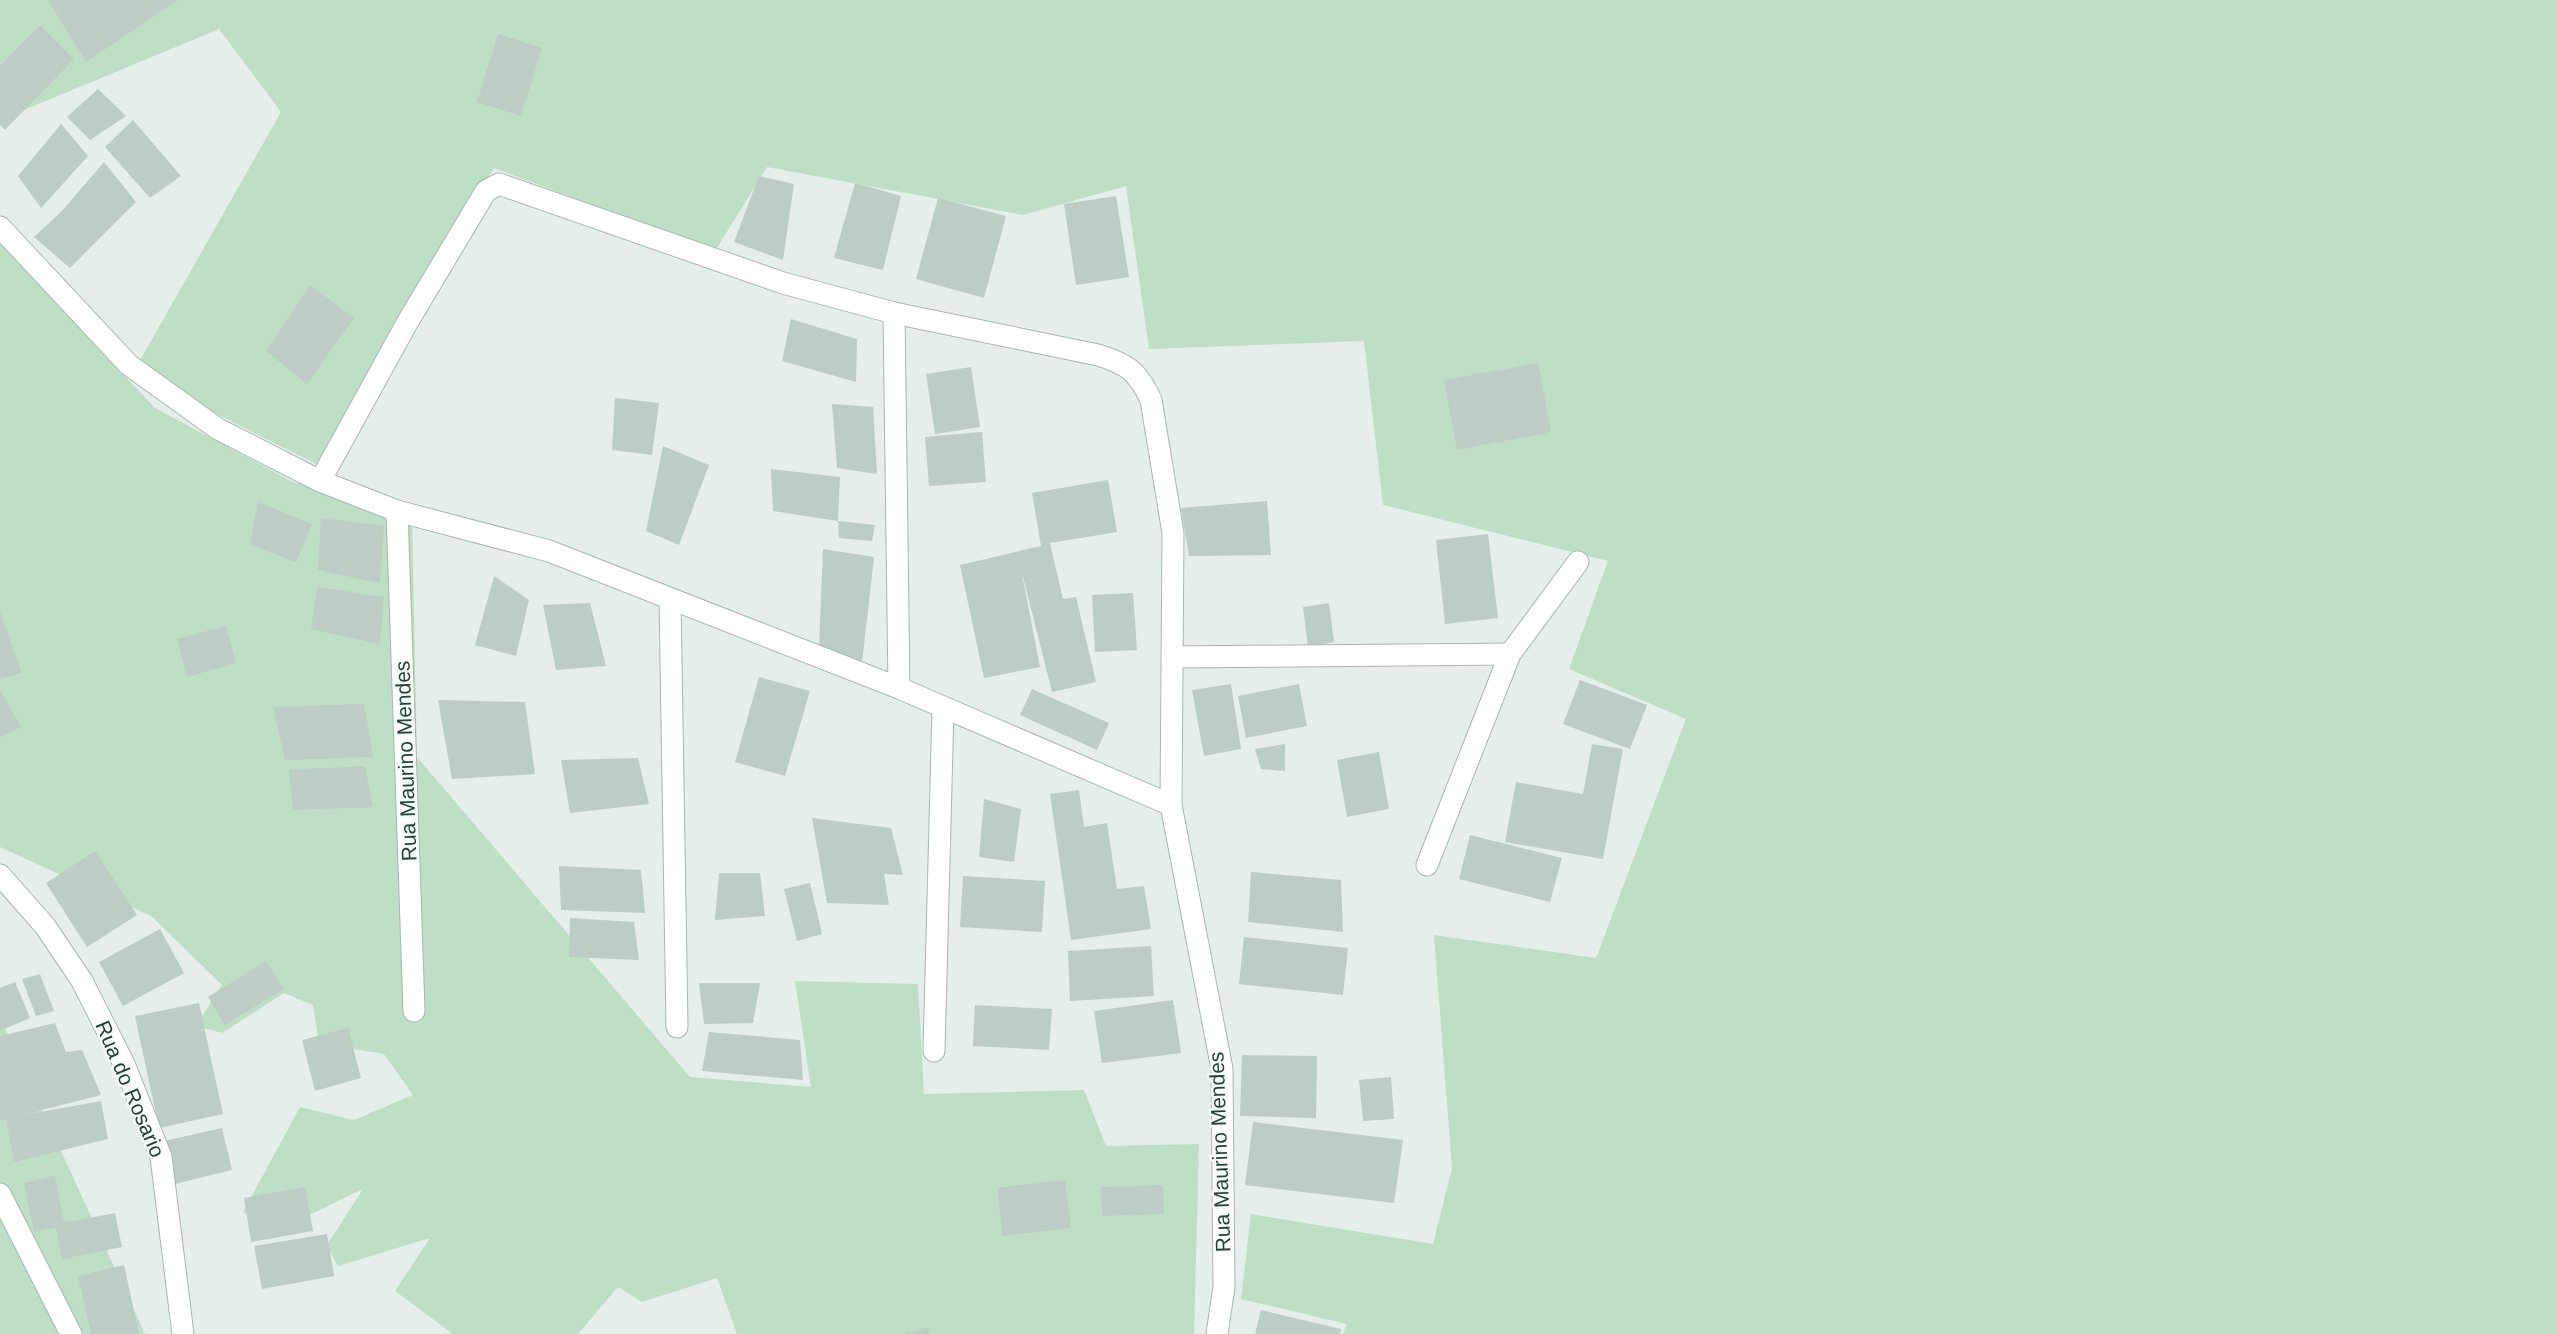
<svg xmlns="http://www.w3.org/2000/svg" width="2557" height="1334" viewBox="0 0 2557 1334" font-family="Helvetica,sans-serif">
<rect width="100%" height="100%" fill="#e5eeea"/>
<g fill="#bedfc5">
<path d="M 0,0 L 2557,0 L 2557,1334 L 1343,1334 L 1347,1324 L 1241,1299 L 1251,1214 L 1433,1244 L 1452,1168 L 1434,935 L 1596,958 L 1686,719 L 1569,669 L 1608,561 L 1383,505 L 1364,341 L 1149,349 L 1126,186 L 1023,215 L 767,167 L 715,251 L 494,168 L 316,464 L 197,404 L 139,362 L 281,112 L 219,29 L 0,120 Z"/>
<path d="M 0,243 L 155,408 L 293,482 L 412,516 L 417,757 L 690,1077 L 811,1087 L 795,981 L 918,984 L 924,1094 L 1084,1090 L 1106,1146 L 1199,1144 L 1194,1334 L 737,1334 L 717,1278 L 642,1302 L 618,1287 L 578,1334 L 453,1334 L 395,1291 L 430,1238 L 338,1266 L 327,1245 L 363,1189 L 274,1232 L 243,1212 L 300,1107 L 354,1120 L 413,1095 L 384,1054 L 319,1043 L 313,1005 L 284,993 L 222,1033 L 196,1026 L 222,985 L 151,916 L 0,847 Z"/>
<path d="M 0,1018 L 145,1334 L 0,1334 Z"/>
</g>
<g fill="#bdccc5">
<path d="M 48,0 L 178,0 L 86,62 Z"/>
<path d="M 40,25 L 74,59 L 5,130 L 0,125 L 0,66 Z"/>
<path d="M 498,34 L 542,48 L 521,116 L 477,102 Z"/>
<path d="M 98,89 L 126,116 L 90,140 L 67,117 Z"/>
<path d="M 133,120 L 181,176 L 150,198 L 105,147 Z"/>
<path d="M 61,124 L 88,156 L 41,208 L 18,176 Z"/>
<path d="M 104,162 L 136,202 L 70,268 L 34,237 L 62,211 Z"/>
<path d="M 759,176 L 794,184 L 783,260 L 734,242 Z"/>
<path d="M 855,183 L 901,196 L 883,270 L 834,258 Z"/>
<path d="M 1116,196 L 1129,277 L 1076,285 L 1064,204 Z"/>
<path d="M 938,198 L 1006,216 L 984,298 L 916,279 Z"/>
<path d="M 310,285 L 354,318 L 307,384 L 266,351 Z"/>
<path d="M 791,319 L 857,339 L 856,382 L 782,361 Z"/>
<path d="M 1538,363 L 1551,432 L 1457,450 L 1444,380 Z"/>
<path d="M 971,367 L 980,427 L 935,434 L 926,374 Z"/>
<path d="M 615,398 L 659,403 L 652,455 L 612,450 Z"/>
<path d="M 832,404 L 873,407 L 877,474 L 837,468 Z"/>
<path d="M 982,432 L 986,482 L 929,486 L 925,437 Z"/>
<path d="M 663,446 L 709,465 L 679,545 L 646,531 Z"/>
<path d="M 771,469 L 840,477 L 838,521 L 773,511 Z"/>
<path d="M 1108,480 L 1117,532 L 1050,543 L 1063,599 L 1076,597 L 1096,682 L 1052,692 L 1021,569 L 1040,667 L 984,678 L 960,565 L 1041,546 L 1032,493 Z"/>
<path d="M 1267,501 L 1271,555 L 1189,556 L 1181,508 Z"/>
<path d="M 258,502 L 312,524 L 296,562 L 250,545 Z"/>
<path d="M 321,518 L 384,526 L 380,583 L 318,570 Z"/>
<path d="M 838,521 L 875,525 L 872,541 L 839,538 Z"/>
<path d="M 1488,534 L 1498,618 L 1445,624 L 1436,540 Z"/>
<path d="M 823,549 L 874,557 L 862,663 L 819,647 Z"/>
<path d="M 494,576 L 529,600 L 516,656 L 475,645 Z"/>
<path d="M 317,587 L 384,597 L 380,644 L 311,629 Z"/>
<path d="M 1133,593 L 1137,650 L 1095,652 L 1092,595 Z"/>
<path d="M 590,603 L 606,666 L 556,670 L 543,605 Z"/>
<path d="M 1329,603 L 1334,642 L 1308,647 L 1303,607 Z"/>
<path d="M 0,612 L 22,673 L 0,679 Z"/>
<path d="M 226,626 L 236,663 L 187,677 L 177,639 Z"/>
<path d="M 759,677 L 810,691 L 785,776 L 735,762 Z"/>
<path d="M 1580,680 L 1647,705 L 1630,749 L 1563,724 Z"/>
<path d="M 1231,684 L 1241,749 L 1204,756 L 1192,690 Z"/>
<path d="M 1299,684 L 1307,726 L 1246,738 L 1238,696 Z"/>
<path d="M 1032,689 L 1109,723 L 1097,750 L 1020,715 Z"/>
<path d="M 0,690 L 21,727 L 0,737 Z"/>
<path d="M 438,700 L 525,702 L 535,774 L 452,779 Z"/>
<path d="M 364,704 L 373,757 L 285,760 L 273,707 Z"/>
<path d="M 1285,744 L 1285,771 L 1261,769 L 1255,749 Z"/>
<path d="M 1592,744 L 1623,749 L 1603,859 L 1505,842 L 1516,782 L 1583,794 Z"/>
<path d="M 1379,752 L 1389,809 L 1347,817 L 1337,760 Z"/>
<path d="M 638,758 L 649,804 L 570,813 L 561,760 Z"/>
<path d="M 365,766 L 373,807 L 293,810 L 289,770 Z"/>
<path d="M 1079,790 L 1084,827 L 1107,823 L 1117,889 L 1144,886 L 1151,929 L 1071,940 L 1050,794 Z"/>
<path d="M 984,799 L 1021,809 L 1014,862 L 979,857 Z"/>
<path d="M 812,818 L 891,828 L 903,875 L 884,874 L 889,905 L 827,903 Z"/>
<path d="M 1470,835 L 1562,858 L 1550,902 L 1459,879 Z"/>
<path d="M 95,851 L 137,915 L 87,947 L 46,883 Z"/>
<path d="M 559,866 L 641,870 L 645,913 L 561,910 Z"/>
<path d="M 1251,872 L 1341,880 L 1343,932 L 1248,922 Z"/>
<path d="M 719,873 L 760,873 L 765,916 L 715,920 Z"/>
<path d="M 963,876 L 1045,881 L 1042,932 L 960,927 Z"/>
<path d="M 810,883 L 822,934 L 797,941 L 784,889 Z"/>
<path d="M 570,918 L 634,922 L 639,960 L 569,957 Z"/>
<path d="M 160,929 L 184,973 L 123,1006 L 99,962 Z"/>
<path d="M 1244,937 L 1348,948 L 1343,995 L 1239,984 Z"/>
<path d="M 1151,946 L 1154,996 L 1070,1001 L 1068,951 Z"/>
<path d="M 266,961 L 284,989 L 225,1025 L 208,997 Z"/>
<path d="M 40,974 L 54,1011 L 36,1016 L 22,979 Z"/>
<path d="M 15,982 L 30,1018 L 0,1031 L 0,988 Z"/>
<path d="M 699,983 L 760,983 L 753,1023 L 704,1024 Z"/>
<path d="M 1173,1000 L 1181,1053 L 1102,1063 L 1094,1011 Z"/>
<path d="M 199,1003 L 223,1114 L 159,1128 L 135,1016 Z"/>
<path d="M 975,1005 L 1052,1009 L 1049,1050 L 973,1046 Z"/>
<path d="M 55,1023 L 66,1052 L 82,1050 L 101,1095 L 18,1116 L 101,1101 L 108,1139 L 14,1162 L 6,1119 L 0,1120 L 0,1036 Z"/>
<path d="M 348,1028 L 361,1078 L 315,1091 L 302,1040 Z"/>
<path d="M 709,1032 L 800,1040 L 803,1080 L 702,1071 Z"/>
<path d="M 1242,1055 L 1317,1056 L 1316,1118 L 1240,1116 Z"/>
<path d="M 1391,1077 L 1394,1119 L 1363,1121 L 1359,1080 Z"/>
<path d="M 1253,1122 L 1403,1140 L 1394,1203 L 1245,1185 Z"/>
<path d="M 222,1128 L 232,1170 L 171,1185 L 160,1142 Z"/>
<path d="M 55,1176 L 64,1223 L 115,1213 L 122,1247 L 62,1259 L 56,1228 L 34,1232 L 24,1183 Z"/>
<path d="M 1065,1180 L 1071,1228 L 1003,1236 L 997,1188 Z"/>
<path d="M 1163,1185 L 1164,1214 L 1102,1216 L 1101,1187 Z"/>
<path d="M 305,1187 L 313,1231 L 251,1242 L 244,1198 Z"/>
<path d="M 327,1234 L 334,1276 L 262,1289 L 254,1246 Z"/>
<path d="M 124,1265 L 139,1334 L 91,1334 L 78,1276 Z"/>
<path d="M 1261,1310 L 1341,1329 L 1340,1334 L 1255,1334 Z"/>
<path d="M 928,1328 L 929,1334 L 905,1334 L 905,1333 Z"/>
</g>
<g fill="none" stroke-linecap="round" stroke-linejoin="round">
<defs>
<g id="minor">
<path d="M 0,227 L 129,365 L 218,429 L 320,481 L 397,511 L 549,551 L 899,688 L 1171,805"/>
<path d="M 894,313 L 899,688"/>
<path d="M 320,481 L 407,323 L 486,191 L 499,184 L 783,283 L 894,313 L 1098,355 C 1128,364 1138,372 1151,400 L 1173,533 L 1171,805 L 1222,1069 L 1224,1287 L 1217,1334"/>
<path d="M 397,511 L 414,1011"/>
<path d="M 670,599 L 677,1027"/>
<path d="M 1174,657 L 1510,654"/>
<path d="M 1427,865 L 1510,654 L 1578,562"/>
<path d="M 0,875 L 45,926 L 82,981 L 124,1064 L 161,1157 L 183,1334"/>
<path d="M 934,1051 L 943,709"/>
<path d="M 0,1194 L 71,1334"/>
</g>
</defs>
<use href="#minor" stroke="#a7b7b1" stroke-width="23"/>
<use href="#minor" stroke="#fff" stroke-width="21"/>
</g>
<g text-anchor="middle" stroke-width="5" stroke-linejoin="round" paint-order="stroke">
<g font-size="21" fill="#244137" stroke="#f6faf8">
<text transform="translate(406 761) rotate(-92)" y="7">Rua Maurino Mendes</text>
<text transform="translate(130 1089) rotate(67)" y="7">Rua do Rosario</text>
<text transform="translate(1220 1152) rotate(-92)" y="7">Rua Maurino Mendes</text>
</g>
</g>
</svg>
